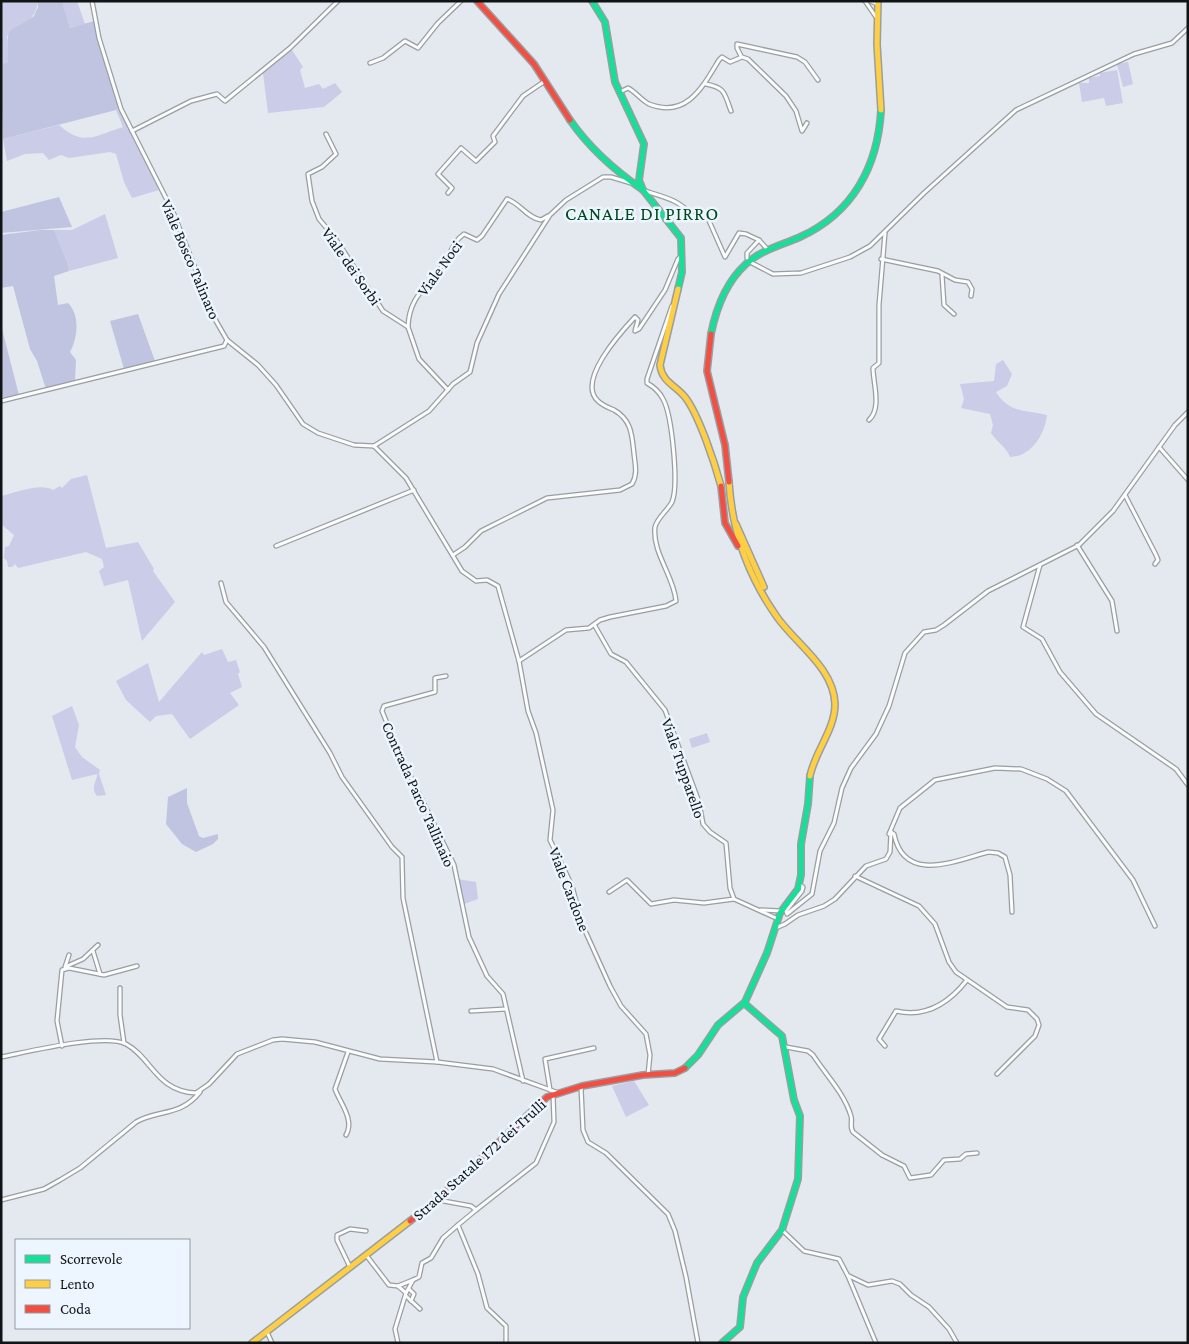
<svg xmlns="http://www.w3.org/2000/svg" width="1189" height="1344" viewBox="0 0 1189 1344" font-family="'Crimson Pro',serif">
<rect width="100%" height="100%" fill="#e3e9ee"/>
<g fill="#cacce8">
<path d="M 1,1 L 37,1 C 39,18 19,27 7,36 L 8,62 L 1,64 Z"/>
<path d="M 62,1 L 77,1 L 85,24 L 70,28 Z"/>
<path d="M 292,50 L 303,67 L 300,70 L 305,88 L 319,84 L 323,89 L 335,83 L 342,92 L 324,107 L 268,113 L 263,73 Z"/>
<path d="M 1128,62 L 1133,84 L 1123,87 L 1117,64 Z"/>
<path d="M 1117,70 L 1123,103 L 1106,106 L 1104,98 L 1082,102 L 1079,83 L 1089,83 L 1089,78 L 1100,76 L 1100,73 Z"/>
<path d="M 120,109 L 159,190 L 132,198 L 124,182 L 116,154 L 110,152 L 69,158 L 61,155 L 49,160 L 43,153 L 25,154 L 7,161 L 3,139 L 59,125 C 84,147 94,136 123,127 L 116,110 Z"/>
<path d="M 105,214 L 118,258 L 69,271 L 54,230 L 72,230 Z"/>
<path d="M 1003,360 L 1012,374 L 1007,386 L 996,392 C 1009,413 1025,410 1047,415 C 1045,434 1031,457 1010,457 C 1007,448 997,442 991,433 L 993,425 L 990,414 L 961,408 L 964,399 L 960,384 L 994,381 L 996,364 Z"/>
<path d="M 87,475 L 106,548 L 138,542 L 154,569 L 153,571 L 175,602 L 142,641 L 128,580 L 104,586 L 99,571 L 104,567 L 102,559 L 86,552 L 18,568 L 15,564 L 12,567 L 8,567 L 7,561 L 4,558 L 5,547 L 9,546 L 14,535 L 1,524 L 1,496 C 14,493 42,482 53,490 L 60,486 L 62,488 L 71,479 Z"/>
<path d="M 222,649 L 228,662 L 236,660 L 240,672 L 238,674 L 242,687 L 230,693 L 239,705 L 190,739 L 172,714 L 156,716 L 150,722 L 126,700 L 116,681 L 148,663 L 159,702 L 202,652 L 204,655 Z"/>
<path d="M 72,706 L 79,725 L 75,747 L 82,757 L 100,770 L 99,774 L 106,795 L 97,796 C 90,787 97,782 97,774 L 72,780 L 52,716 Z"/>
<path d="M 707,733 L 710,742 L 692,748 L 689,739 Z"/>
<path d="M 457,879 L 476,882 L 478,899 L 464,904 Z"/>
<path d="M 634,1081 L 649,1105 L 626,1117 L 612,1086 Z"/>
</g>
<g fill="#c1c4e1">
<path d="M 37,1 L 62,1 L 70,28 L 94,21 L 98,41 L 120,109 L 3,139 L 1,64 L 8,62 C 7,22 6,36 34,16 L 38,7 Z"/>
<path d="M 59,197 L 72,227 L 1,233 L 1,212 Z"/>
<path d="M 40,230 L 54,230 L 68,266 L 69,271 L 54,276 L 58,305 L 68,303 C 80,315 78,337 70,352 L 76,360 L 75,381 L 46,389 L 37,361 L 30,349 L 13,286 L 1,288 L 1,235 Z"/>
<path d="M 138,314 L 155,361 L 124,369 L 110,321 Z"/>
<path d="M 1,325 L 19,395 L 4,399 L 1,391 Z"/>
<path d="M 187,788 L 187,803 L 199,836 L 203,838 L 218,834 L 218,839 L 213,844 L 196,852 L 182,844 L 166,824 L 168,797 Z"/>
</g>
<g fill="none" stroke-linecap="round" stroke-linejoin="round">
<defs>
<g id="street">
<path d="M 92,1 L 99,38 L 121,109 L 173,212 L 216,321 L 227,340 L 258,365 L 276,385 L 303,424 L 318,433 L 354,445 L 374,446"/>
<path d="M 865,1 L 876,17"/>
<path d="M 870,1 L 878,4"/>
<path d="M 741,56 L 737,48 L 737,44 L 797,57 L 805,62 L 818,80"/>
<path d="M 370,63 L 383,58 L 405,41 L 418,48 L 438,23 L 461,1"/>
<path d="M 706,84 C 726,88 724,93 731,111"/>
<path d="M 620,92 L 628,88 C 636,92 641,100 649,104 C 687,119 703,86 719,60 L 722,57 L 730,62 L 742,57 L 748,59 L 786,96 L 796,111 L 802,131 L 807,123"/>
<path d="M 132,131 L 191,101 L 217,94 L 225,101 L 290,48 L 338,1"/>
<path d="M 326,134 L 336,154 L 322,167 L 308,174 L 312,201 L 319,219 L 335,238 L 383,311 L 408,327 L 419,359 L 448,390"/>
<path d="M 645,191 C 668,198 679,200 695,218 L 706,214 L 725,257 L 739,233 L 746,234 L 759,240"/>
<path d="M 448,193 L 452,188 L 438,174 L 461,148 L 476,161 L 495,142 L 493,136 L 523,96 L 545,81"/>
<path d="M 747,258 L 747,253 L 759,240 L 768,250"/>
<path d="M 881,259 L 938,271 L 955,280 L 968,282 L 972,289 L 971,296"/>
<path d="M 752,263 L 773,274 L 801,273 L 850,257 L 870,246 L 924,193 L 1016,110 L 1134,54 L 1172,43 L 1188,28"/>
<path d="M 942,275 L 944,305 L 954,314"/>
<path d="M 408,327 C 409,293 432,285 446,260 C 452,250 454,241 464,234 L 477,240 L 482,236 L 507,199 C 520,203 527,218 541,220 L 548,216"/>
<path d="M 1,401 L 224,346 L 227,340"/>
<path d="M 869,420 C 882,408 873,383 873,368 L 879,363 L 879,305 L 885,233"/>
<path d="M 374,446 L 406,478 L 462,571 L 476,581 L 487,580 L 498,586 L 519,661 L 528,711 L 536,733 L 553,810 L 550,840 L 572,886 L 582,924 L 610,986 L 621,1006 L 646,1034 L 650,1055 L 648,1075"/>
<path d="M 374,446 L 429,411 L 453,384 L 470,372 L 477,343 L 499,294 L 550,215 L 566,200 L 603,177 L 611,177 L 631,183"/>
<path d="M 1159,447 L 1188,480"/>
<path d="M 1125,495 L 1156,555 L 1158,560 L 1155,564"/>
<path d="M 1077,545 L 1112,601 L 1117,631"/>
<path d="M 276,546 L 414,490"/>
<path d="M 453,555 L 465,547 L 481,531 L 547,498 L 620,490 L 632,484 C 638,474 635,464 634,454 C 632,436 632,420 614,410 C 609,408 602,405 598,401 C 576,381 621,332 635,317 L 638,320 L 635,331 L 639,329 L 665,290 L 678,259 L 682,255"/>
<path d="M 1040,565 L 1023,627 L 1042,639 L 1060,672 L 1096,714 L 1176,769 L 1188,785"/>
<path d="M 221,583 L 226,602 L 264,647 L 330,753 L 342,777 L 392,847 L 402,857 L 403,898 L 437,1062"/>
<path d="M 595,626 L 611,654 L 626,662 L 665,710 L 699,802 L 703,824 L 710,832 L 726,843 L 730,888 L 734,899 L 778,919"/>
<path d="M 519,661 L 566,630 L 589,628 L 600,620 L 610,617 L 666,606 L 676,601 C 674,576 652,553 655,527 C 657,518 668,510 672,502 C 679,485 672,415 663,399 C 660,393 654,387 647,383 L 647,379 L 672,306"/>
<path d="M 446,676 L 435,678 L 435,692 L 384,706 L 382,711 L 401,757 L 454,865 L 469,937 L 487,976 L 503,994 L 523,1081"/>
<path d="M 889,834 L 900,808 L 935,780 L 995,768 L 1021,769 L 1047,779 L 1066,791 L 1133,880 L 1155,926"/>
<path d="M 855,876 L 919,906 L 935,924 L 949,962 L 956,972 L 1007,1007 L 1028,1010 L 1037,1019 L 1039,1025 L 1035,1036 L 997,1074"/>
<path d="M 800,885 L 803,887 L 802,891 L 786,911 L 787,914 L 812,894 L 820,851 L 834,823 L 842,788 L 851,768 L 876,734 L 889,706 L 905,653 L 924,632 L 936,630 L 944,625 L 988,591 L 1079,545 L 1113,511 L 1175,425 L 1188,412"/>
<path d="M 609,892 L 627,880 L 651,904 L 674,900 L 704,903 L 734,899"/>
<path d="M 761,910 L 781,911"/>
<path d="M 778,927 L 785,924 L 798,915 L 824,906 L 835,899 L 866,866 L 886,859 L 890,852 L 891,832 L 894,834 C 904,884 955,861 988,852 L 998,853 L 1005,857 L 1010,875 L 1012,912"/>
<path d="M 93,951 L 100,974"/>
<path d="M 69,955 L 65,967 L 83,959 L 98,945"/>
<path d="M 120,988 L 120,1015 L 124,1043"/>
<path d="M 471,1011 L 506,1009"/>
<path d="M 62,1046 L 57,1021 L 62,970 L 69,968 L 104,975 L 137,966"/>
<path d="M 885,1046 L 879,1039 L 896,1011 C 926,1018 949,1003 967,980"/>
<path d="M 786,1047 L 808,1051 L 813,1055 C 826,1075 844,1093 851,1116 C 853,1122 849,1126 853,1132 L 882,1155 L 904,1166 L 910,1178 L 931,1175 L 944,1160 L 960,1159 L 966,1154 L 977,1153"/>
<path d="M 1,1057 C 27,1052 104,1033 126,1044 C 152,1058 156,1091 196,1093 L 209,1084 L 237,1054 L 273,1040 L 282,1039 L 315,1042 L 380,1059 L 437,1062 L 493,1069 L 556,1092"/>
<path d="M 581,1087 L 583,1130 L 588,1142 L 606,1153 L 668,1214 L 675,1231 L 686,1277 L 698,1343"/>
<path d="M 550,1090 L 545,1059 L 594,1048"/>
<path d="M 346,1135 C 355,1120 340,1103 335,1089 L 348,1052"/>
<path d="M 1,1200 L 44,1189 L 60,1180 L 80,1168 L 136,1122 C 159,1109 180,1117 200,1092"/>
<path d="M 438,1200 L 471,1206 L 476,1210 L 536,1163 L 554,1122 L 553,1094"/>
<path d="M 476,1210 L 458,1225 L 478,1274 L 487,1308 L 506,1326 L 506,1343"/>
<path d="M 782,1230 L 804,1251 L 839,1259 L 848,1276 L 876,1343"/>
<path d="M 366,1255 L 389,1285 L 398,1286 L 406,1293 L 395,1329 L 398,1343"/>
<path d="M 350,1267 L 337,1240 L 337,1235 L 350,1229 L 366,1231"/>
<path d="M 849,1276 L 868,1285 L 892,1281 L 900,1284 L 911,1295 L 929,1307 L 949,1329 L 957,1343"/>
<path d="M 413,1280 L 419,1277 L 422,1263 L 431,1258 L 443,1238 L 458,1225"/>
<path d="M 398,1286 L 413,1280 L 406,1293"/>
<path d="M 409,1289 L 414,1294 L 411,1301"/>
<path d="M 406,1296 L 420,1309"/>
<path d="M 267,1332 L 272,1343"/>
</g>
<g id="fast">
<path d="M 592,1 L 605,22 L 615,82 L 644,144 L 639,180 L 643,190 L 681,238 L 682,272 L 678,289"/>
<path d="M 570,120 C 590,149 614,170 643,190"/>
<path d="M 711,334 C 716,309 726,282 746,264 C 761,250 782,245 800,237 C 853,213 878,166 881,110"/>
<path d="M 685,1068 L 698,1055 L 718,1025 L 745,1002 L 767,953 L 780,913 L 798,889 L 801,875 L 801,844 L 808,804 L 810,776"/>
<path d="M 722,1343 L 740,1327 L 743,1297 L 757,1263 L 782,1230 L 798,1179 L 800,1116 L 794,1100 L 782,1036 L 744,1003"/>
</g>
<g id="slow">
<path d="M 878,1 L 877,44 L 881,110"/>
<path d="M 678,289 L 660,365 C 662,382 675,385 685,397 C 699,415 715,464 721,486"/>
<path d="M 729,482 C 732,532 748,576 777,617 C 796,644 834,668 835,704 C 835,730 815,751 810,776"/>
<path d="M 736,524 L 764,587"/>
<path d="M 252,1343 L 410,1221"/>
</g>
<g id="jam">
<path d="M 477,1 L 534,64 L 570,120"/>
<path d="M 711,334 L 707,371 L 725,445 L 729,482"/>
<path d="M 721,486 L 725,523 L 738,546"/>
<path d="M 410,1221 L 437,1200 L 547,1097 L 582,1086 L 643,1075 L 675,1073 L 685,1068"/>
</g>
</defs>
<use href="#street" stroke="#999ea2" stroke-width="5.5"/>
<use href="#fast" stroke="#999ea2" stroke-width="8"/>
<use href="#slow" stroke="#999ea2" stroke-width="8"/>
<use href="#jam" stroke="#999ea2" stroke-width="8"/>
<use href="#street" stroke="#fbfcfc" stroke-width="3"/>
<use href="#fast" stroke="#16e098" stroke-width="5"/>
<use href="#slow" stroke="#ffcf43" stroke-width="5"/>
<use href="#jam" stroke="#f24e42" stroke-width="5"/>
</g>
<g text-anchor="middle" stroke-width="5" stroke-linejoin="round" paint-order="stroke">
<g font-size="16" fill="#101417" stroke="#edf6fe">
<text transform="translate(191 259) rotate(67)" y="6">Viale Bosco Talinaro</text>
<text transform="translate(352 266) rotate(55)" y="6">Viale dei Sorbi</text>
<text transform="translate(439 268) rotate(-54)" y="6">Viale Noci</text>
<text transform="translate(684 768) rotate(71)" y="6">Viale Tupparello</text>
<text transform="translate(419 794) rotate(66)" y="6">Contrada Parco Tallinaio</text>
<text transform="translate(570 889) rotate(69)" y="6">Viale Cardone</text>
<text transform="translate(479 1159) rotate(-42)" y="6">Strada Statale 172 dei Trulli</text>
</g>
<g font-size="19" letter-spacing="1" fill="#004b1e" stroke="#edf6fe">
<text x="642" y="220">CANALE DI PIRRO</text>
</g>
</g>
<rect width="1189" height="1344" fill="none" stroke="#101417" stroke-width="5"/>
<rect x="15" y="1239" width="175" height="90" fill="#edf6fe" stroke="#959ca2"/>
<rect x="25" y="1255" width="25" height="8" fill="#16e098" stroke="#959ca2"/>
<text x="60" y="1264" font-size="15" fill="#101417">Scorrevole</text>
<rect x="25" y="1280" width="25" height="8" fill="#ffcf43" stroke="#959ca2"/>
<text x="60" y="1289" font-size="15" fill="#101417">Lento</text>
<rect x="25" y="1305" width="25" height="8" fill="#f24e42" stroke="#959ca2"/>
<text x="60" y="1314" font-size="15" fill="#101417">Coda</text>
</svg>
